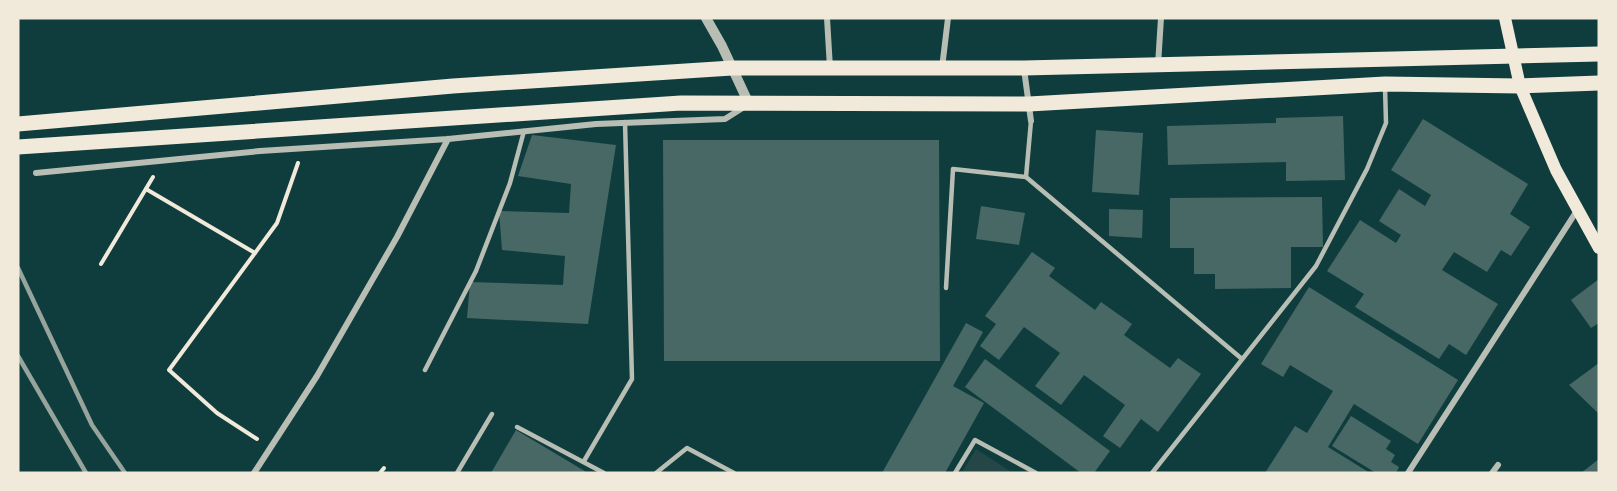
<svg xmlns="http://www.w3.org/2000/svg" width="1617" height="491" viewBox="0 0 1617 491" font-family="'Fira Sans Condensed',sans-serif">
<rect width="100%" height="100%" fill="#0f3d3e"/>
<path fill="#244646" d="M 976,449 L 1013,473 L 962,473 Z"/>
<g fill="#486865">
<path d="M 1343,116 L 1345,180 L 1286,181 L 1286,162 L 1168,165 L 1167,126 L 1276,123 L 1276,118 Z"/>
<path d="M 1423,119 L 1528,184 L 1510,214 L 1530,227 L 1511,256 L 1501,250 L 1487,272 L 1454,252 L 1442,270 L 1498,304 L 1466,355 L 1449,344 L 1439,359 L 1355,307 L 1364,294 L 1327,271 L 1360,220 L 1396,243 L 1401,235 L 1379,221 L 1399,189 L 1425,206 L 1431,195 L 1391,170 Z"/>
<path d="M 1096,130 L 1143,133 L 1139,195 L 1092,192 Z"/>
<path d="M 532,135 L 616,145 L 588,324 L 467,318 L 470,282 L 563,285 L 565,256 L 502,250 L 499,211 L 569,213 L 571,184 L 518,176 Z"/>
<path d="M 663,140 L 939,140 L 940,361 L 664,361 Z"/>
<path d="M 1322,197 L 1323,247 L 1291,247 L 1291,288 L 1215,289 L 1215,274 L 1194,274 L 1194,248 L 1170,248 L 1170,198 Z"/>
<path d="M 981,206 L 1025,213 L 1019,245 L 976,239 Z"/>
<path d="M 1109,209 L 1143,210 L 1142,238 L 1109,236 Z"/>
<path d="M 1032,252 L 1055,268 L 1049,276 L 1095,310 L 1101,302 L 1132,324 L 1124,335 L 1170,368 L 1178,358 L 1201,374 L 1158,432 L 1141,419 L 1120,448 L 1103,436 L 1125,405 L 1084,375 L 1061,405 L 1035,386 L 1060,353 L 1024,327 L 999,360 L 980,346 L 996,324 L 985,316 Z"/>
<path d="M 1599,279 L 1599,323 L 1591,328 L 1571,300 Z"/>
<path d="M 1309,287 L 1458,380 L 1418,444 L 1354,404 L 1328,447 L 1370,473 L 1265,473 L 1295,426 L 1307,433 L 1333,391 L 1290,365 L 1283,377 L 1261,364 Z"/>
<path d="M 966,323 L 983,332 L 953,386 L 984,403 L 945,473 L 882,473 Z"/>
<path d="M 985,359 L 1110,451 L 1094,473 L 1081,473 L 965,387 Z"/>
<path d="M 1599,363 L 1599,414 L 1569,385 Z"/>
<path d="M 1351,416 L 1391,441 L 1386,449 L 1395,455 L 1391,462 L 1399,467 L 1396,473 L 1376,473 L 1332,446 Z"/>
<path d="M 516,430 L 588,473 L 491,473 Z"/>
<path d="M 1599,459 L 1599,473 L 1581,473 Z"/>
</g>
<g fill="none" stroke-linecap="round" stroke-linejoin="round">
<g stroke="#f1e9da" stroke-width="4">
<path d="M 146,189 L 255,253"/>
<path d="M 101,264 L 153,177"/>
<path d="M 257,439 L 217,413 L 169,370 L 277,223 L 298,163"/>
<path d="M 380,473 L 384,468"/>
</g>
<g stroke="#b8beb3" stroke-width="4.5">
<path d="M 1031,121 L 1026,177 L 1242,359"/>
<path d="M 946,288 L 953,169 L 1026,177"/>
<path d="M 425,370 L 476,271 L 510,183 L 524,131"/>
<path d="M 517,427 L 604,473"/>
<path d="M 584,461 L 632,379 L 625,122"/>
<path d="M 457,473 L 492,414"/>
<path d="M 656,473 L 687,448 L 734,473"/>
<path d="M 955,473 L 975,440 L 1036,473"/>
<path d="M 1152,473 L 1316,266 L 1367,169 L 1386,123 L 1385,87"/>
</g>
<g stroke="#b8beb3" stroke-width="6">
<path d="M 827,18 L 830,68"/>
<path d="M 1158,65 L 1161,18"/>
<path d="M 942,68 L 948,18"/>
<path d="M 1024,69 L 1031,121"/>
<path d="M 36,173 L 260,151 L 448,139 L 596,124 L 725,119 L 744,107"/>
<path d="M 254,473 L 317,376 L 397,237 L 448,139"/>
<path d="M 1408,473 L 1578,209"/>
<path d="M 1492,473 L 1498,465"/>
</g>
<path stroke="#b8beb3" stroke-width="10" d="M 706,18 L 722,46 L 749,104"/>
<path stroke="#f1e9da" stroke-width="12" d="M 1505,18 L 1520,86 L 1556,170 L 1599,248"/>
<g stroke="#f1e9da" stroke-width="15">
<path d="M 18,124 L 453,86 L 732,68 L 1024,68 L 1599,54"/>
<path d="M 18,147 L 681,103 L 1029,104 L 1385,84 L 1520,86 L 1599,83"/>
</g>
<g stroke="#97a49c" stroke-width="4.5">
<path d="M 18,268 L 92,425 L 125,473"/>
<path d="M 18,356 L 86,473"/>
</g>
</g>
<rect width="1617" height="491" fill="none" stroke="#f1e9da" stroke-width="39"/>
</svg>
